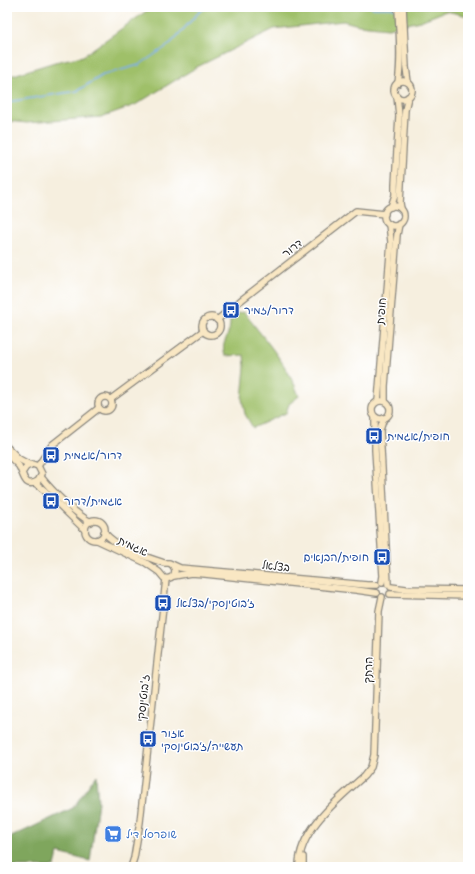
<svg xmlns="http://www.w3.org/2000/svg" width="475" height="874" viewBox="0 0 475 874" font-family="'Playpen Sans','Playpen Sans Hebrew',sans-serif">
<rect width="100%" height="100%" fill="#fff"/>
<filter id="ink" filterUnits="userSpaceOnUse"><feTurbulence type="fractalNoise" baseFrequency=".025" numOctaves="2"/><feDisplacementMap in="SourceGraphic" scale="8" xChannelSelector="R" yChannelSelector="G"/><feConvolveMatrix kernelMatrix="1 2 1 2 8 2 1 2 1" color-interpolation-filters="sRGB"/></filter>
<filter id="wash" filterUnits="userSpaceOnUse"><feTurbulence type="fractalNoise" baseFrequency=".012" numOctaves="4" result="noise"/><feDisplacementMap in="SourceGraphic" scale="16" xChannelSelector="R" yChannelSelector="G"/><feGaussianBlur stdDeviation="0.9" result="paint"/><feColorMatrix in="noise" values="0 0 0 0 0 0 0 0 0 0 0 0 0 0 0 0 0 1.4 0 .05"/><feComposite in="paint" operator="in"/></filter>
<g filter="url(#wash)">
<rect width="100%" height="100%" fill="#f6efdf"/>
<g fill="#9fc069" stroke="#5e6e42">
<path d="M 152,7 L 468,7 L 468,16 L 446,11 L 420,21 L 388,28 L 359,25 L 343,21 L 274,29 L 197,67 L 135,105 L 101,117 L 27,123 L 7,121 L 7,77 L 55,62 L 83,56 Z"/>
<path d="M 244,312 C 264,339 288,364 299,396 L 289,404 L 286,413 L 253,428 L 245,414 L 242,399 L 245,367 L 244,355 L 225,356 C 221,343 226,342 229,330 C 230,327 230,323 230,320 L 238,313 Z"/>
</g>
<path fill="#7fa65d" stroke="#4e613c" d="M 96,775 L 98,802 L 90,861 L 58,853 L 55,867 L 7,867 L 7,839 L 73,808 Z"/>
<g fill="none" stroke-linecap="round" stroke-linejoin="round">
<g stroke="#7baee8" stroke-width="1.5">
<path d="M 300,7 L 304,8 L 307,7"/>
<path d="M 370,7 L 374,8 L 397,8"/>
<path d="M 7,102 L 77,91 L 103,75 L 139,65 L 169,45 L 199,12 L 207,7"/>
</g>
</g>
</g>
<g filter="url(#ink)">
<g fill="none" stroke-linecap="round" stroke-linejoin="round">
<defs>
<g id="secondary">
<path d="M 403,7 L 406,67 L 408,82"/>
<circle cx="403" cy="90" r="9"/>
<path d="M 398,83 C 402,58 399,32 398,7"/>
<circle cx="394" cy="216" r="10"/>
<path d="M 391,207 L 395,195 L 395,185 L 399,116 L 397,96"/>
<path d="M 401,209 L 400,203 L 405,110 L 408,97"/>
<circle cx="211" cy="326" r="9"/>
<path d="M 217,320 L 240,301 L 356,211 L 385,214"/>
<circle cx="105" cy="404" r="7"/>
<path d="M 111,399 L 203,331"/>
<circle cx="381" cy="410" r="9"/>
<path d="M 378,401 L 391,242 L 389,224"/>
<path d="M 385,401 L 385,386 L 397,235 L 399,224"/>
<path d="M 375,417 L 375,450 L 383,576 L 382,582"/>
<path d="M 384,418 L 380,430 L 388,584"/>
<path d="M 7,447 L 19,459 L 30,465"/>
<path d="M 7,454 C 11,458 15,462 19,466 C 24,475 24,489 38,481 L 42,474 L 38,466 L 32,464 L 26,467 L 22,473"/>
<path d="M 38,466 L 52,445 L 99,408"/>
<path d="M 41,477 C 52,491 75,514 91,522"/>
<path d="M 35,483 L 45,491 L 85,530"/>
<circle cx="95" cy="530" r="10"/>
<path d="M 104,532 C 118,549 144,556 164,563 L 169,563 L 180,568 L 367,585 L 377,585"/>
<path d="M 97,540 L 146,563 L 159,572 L 164,578 C 172,580 178,573 173,566"/>
<path d="M 174,576 L 191,573 L 205,574 L 356,590 L 377,593"/>
<path d="M 391,587 L 406,589 L 468,590"/>
<path d="M 390,594 L 468,596"/>
<path d="M 303,857 L 303,867"/>
<path d="M 131,867 L 134,858 L 140,822 L 166,579"/>
<path d="M 299,867 C 298,830 339,799 364,776 L 371,767 L 374,755 L 379,611 L 382,597"/>
</g>
</defs>
<use href="#secondary" stroke="#89867e" stroke-width="8"/>
<use href="#secondary" stroke="#f9e7c3" stroke-width="5.5"/>
</g>
</g>
<defs>
<symbol id="bus-square" viewBox="-11 -11 22 22"><rect x="-9" y="-9" width="18" height="18" rx="4" fill="#1a4fb4" stroke="#fff"/><path d="M-5-6H5V4H4V6H2V4H-2V6H-4V4H-5ZM-3.5-4V0h7V-4ZM-3.5 1.2v1.5H-2V1.2ZM2 1.2v1.5H3.5V1.2Z" fill="#fff"/></symbol>
<symbol id="supermarket-square" viewBox="-11 -11 22 22"><rect x="-9" y="-9" width="18" height="18" rx="4" fill="#3f7fe0" stroke="#fff"/><path d="M-6-5.5h2.5l.6 2H6L4.5 2H-2.5L-4.4-4H-6ZM-1.5 3.2a1.3 1.3 0 1 0 .1 0ZM3 3.2a1.3 1.3 0 1 0 .1 0Z" fill="#fff"/></symbol>
</defs>
<g fill-rule="evenodd">
<use href="#bus-square" x="221" y="300" width="20" height="20"/>
<use href="#bus-square" x="364" y="426" width="20" height="20"/>
<use href="#bus-square" x="41" y="445" width="20" height="20"/>
<use href="#bus-square" x="41" y="491" width="20" height="20"/>
<use href="#bus-square" x="372" y="547" width="20" height="20"/>
<use href="#bus-square" x="153" y="593" width="20" height="20"/>
<use href="#bus-square" x="138" y="729" width="20" height="20"/>
<use href="#supermarket-square" x="103" y="824" width="20" height="20"/>
</g>
<g text-anchor="middle" stroke-width="3" stroke-linejoin="round" paint-order="stroke">
<g font-size="11" fill="#1c1c1c" stroke="#fff">
<text transform="translate(292 248) rotate(-38)" y="4">דרור</text>
<text transform="translate(381 311) rotate(-85)" y="4">חופית</text>
<text transform="translate(133 546) rotate(25)" y="4">אגמית</text>
<text transform="translate(276 566) rotate(6)" y="4">בצלאל</text>
<text transform="translate(368 670) rotate(-88)" y="4">הרתך</text>
<text transform="translate(143 698) rotate(-84)" y="4">ז'בוטינסקי</text>
</g>
<g font-size="11" fill="#164399" stroke="#fff" text-anchor="start">
<text x="244" y="314">דרור/זמיר</text>
<text x="387" y="440">חופית/אגמית</text>
<text x="64" y="459">דרור/אגמית</text>
<text x="64" y="505">אגמית/דרור</text>
<text x="369" y="561" text-anchor="end">חופית/הבנאים</text>
<text x="176" y="607">ז׳בוטינסקי/בצלאל</text>
<text x="161" y="737">אזור<tspan x="161" dy="13">תעשייה/ז׳בוטינסקי</tspan></text>
</g>
<g font-size="11" fill="#366cbe" stroke="#fff" text-anchor="start">
<text x="126" y="838">שופרסל דיל</text>
</g>
</g>
<rect width="475" height="874" fill="none" stroke="#fff" stroke-width="24"/>
</svg>
